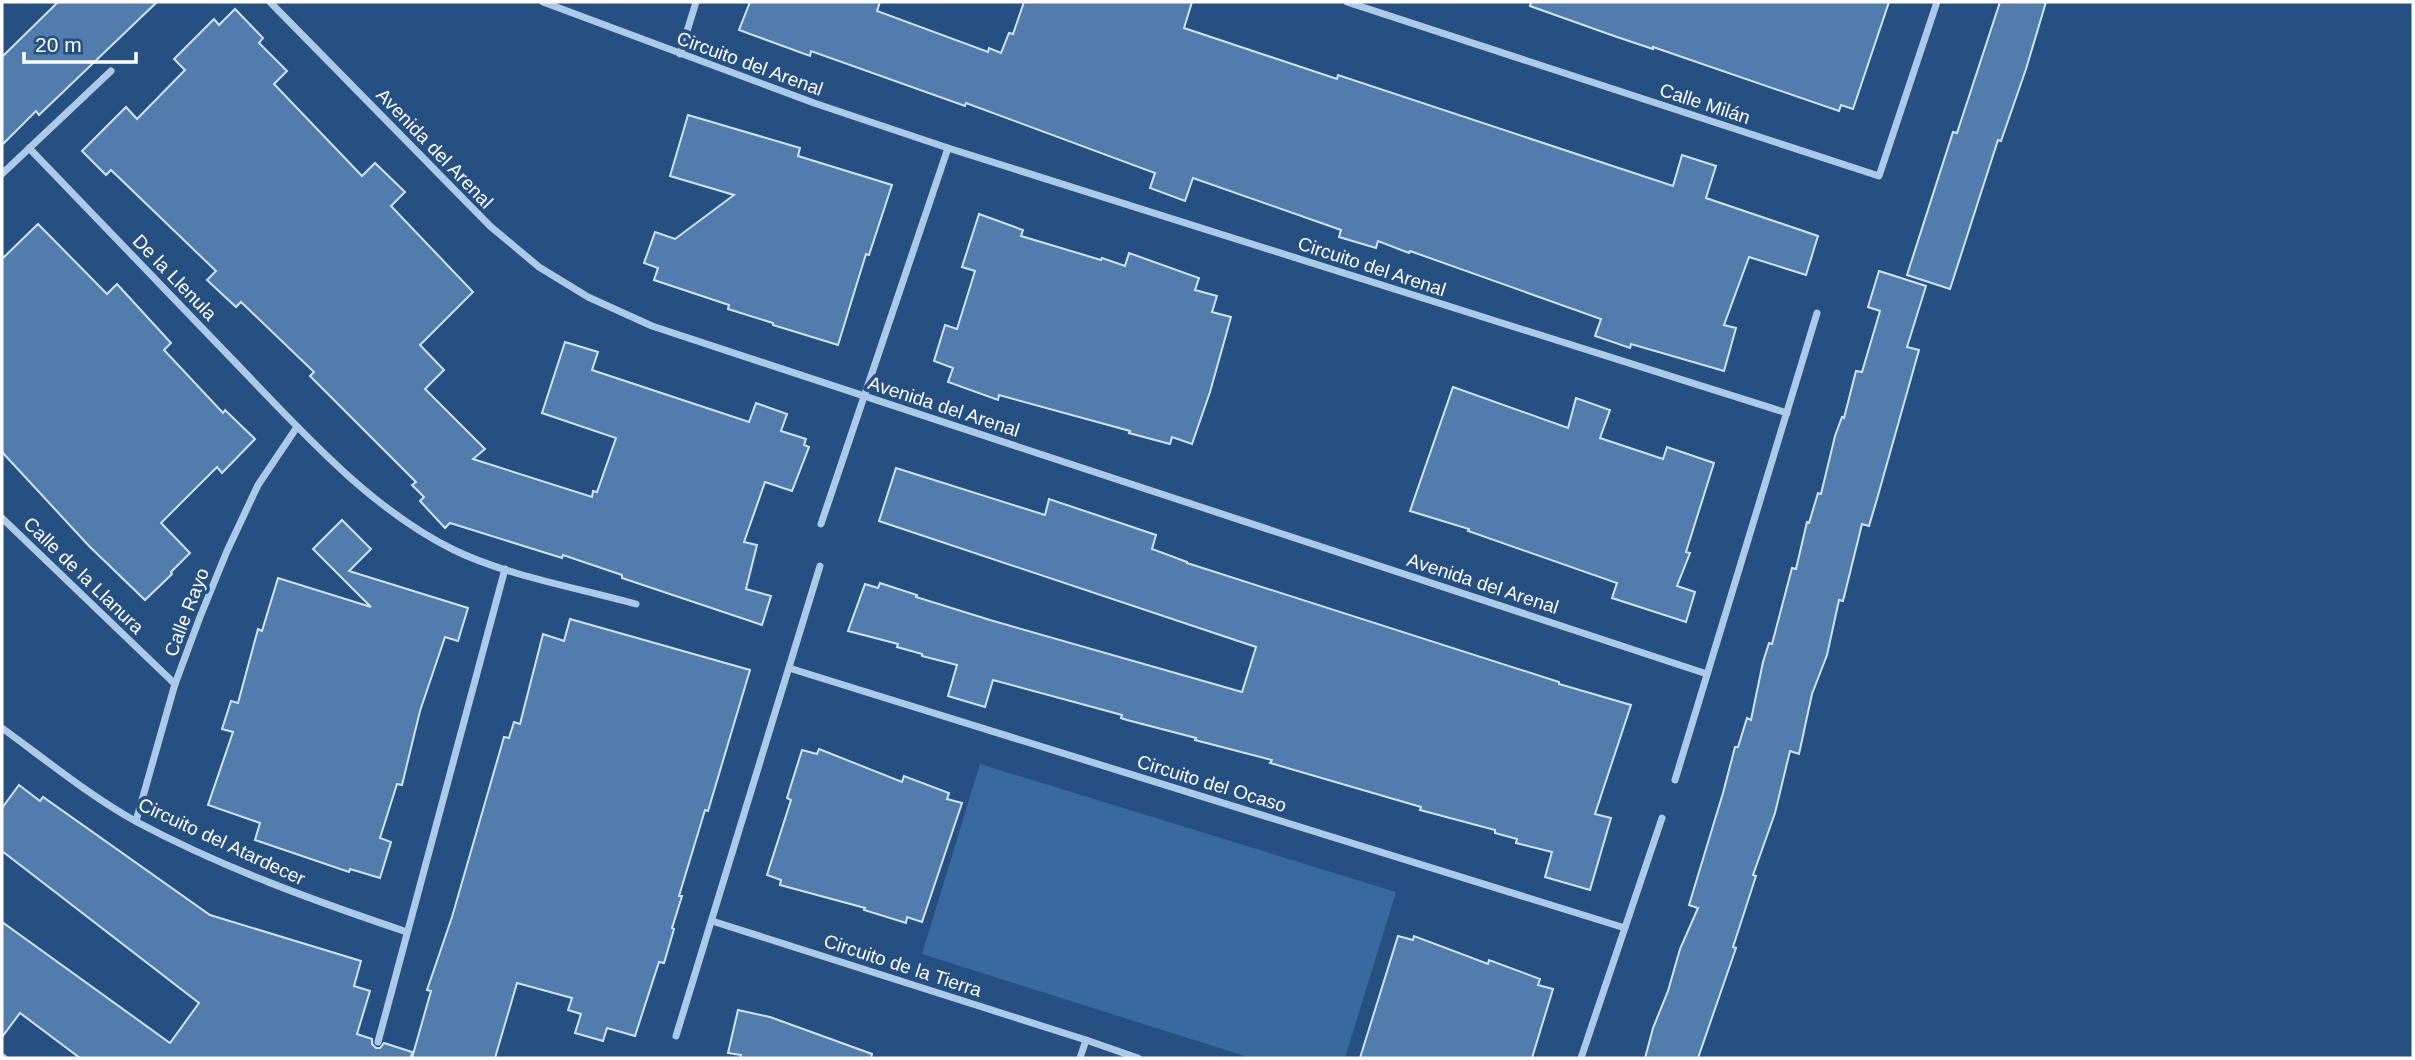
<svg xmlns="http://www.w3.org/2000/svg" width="2415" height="1060" viewBox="0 0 2415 1060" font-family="Arial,sans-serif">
<rect width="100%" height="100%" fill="#255081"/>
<path fill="#396a9f" d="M 980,764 L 1396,892 L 1345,1058 L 1251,1058 L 922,954 Z"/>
<g fill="#517cac" stroke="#d0e2f5" stroke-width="2">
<path d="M 58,2 L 157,2 L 39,115 L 36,111 L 2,145 L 2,57 Z"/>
<path d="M 750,2 L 880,2 L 877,11 L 988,52 L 989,48 L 1001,53 L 1009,33 L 1013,34 L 1024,2 L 1192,2 L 1184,28 L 1337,79 L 1338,75 L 1673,186 L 1682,155 L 1716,166 L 1706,198 L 1818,236 L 1806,275 L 1749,257 L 1724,325 L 1736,328 L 1724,371 L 1631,344 L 1630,348 L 1595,336 L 1601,319 L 1410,251 L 1409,253 L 1378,241 L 1376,248 L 1339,237 L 1341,230 L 1193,178 L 1185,201 L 1150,188 L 1155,173 L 966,103 L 965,106 L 811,51 L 810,56 L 739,30 Z"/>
<path d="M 1531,2 L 1889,2 L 1853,109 L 1841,105 L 1839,111 L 1653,47 L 1653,49 L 1617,37 L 1530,6 Z"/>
<path d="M 2000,2 L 2046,2 L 2026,69 L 2001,141 L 1998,140 L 1950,289 L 1907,275 L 1953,132 L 1957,133 Z"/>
<path d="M 235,9 L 263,38 L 259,43 L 287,71 L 274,84 L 362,176 L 375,163 L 405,192 L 391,206 L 473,292 L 420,345 L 444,370 L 425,389 L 485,449 L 473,459 L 592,497 L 593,491 L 597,492 L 616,438 L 542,413 L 565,342 L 598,352 L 592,370 L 749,422 L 756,403 L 787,414 L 781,431 L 806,439 L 804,445 L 809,447 L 792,491 L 765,482 L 744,542 L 757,545 L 746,589 L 771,596 L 762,625 L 622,578 L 622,575 L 563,555 L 562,558 L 450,523 L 445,528 L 420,501 L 424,497 L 412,485 L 416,482 L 310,376 L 314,372 L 241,302 L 236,307 L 207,280 L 216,271 L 111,170 L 106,175 L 82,151 L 126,107 L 137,119 L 185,70 L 174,59 L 214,19 L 219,25 Z"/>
<path d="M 688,115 L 800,148 L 798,156 L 892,185 L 869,255 L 866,254 L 838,345 L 773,325 L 773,323 L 728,309 L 729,305 L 654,280 L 658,268 L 644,263 L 655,232 L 675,239 L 734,195 L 670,176 Z"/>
<path d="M 979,214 L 1023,230 L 1021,236 L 1101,260 L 1102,258 L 1125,266 L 1129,253 L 1199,278 L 1195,290 L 1217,296 L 1212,312 L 1231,317 L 1210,392 L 1192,444 L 1172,437 L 1170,444 L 1129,433 L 1130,431 L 999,395 L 998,400 L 948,382 L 953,368 L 934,361 L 945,325 L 957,329 L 975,271 L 962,267 Z"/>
<path d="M 38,224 L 107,294 L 117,284 L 171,343 L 164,350 L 223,413 L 225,410 L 255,439 L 222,473 L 217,467 L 161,523 L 190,553 L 171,572 L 172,574 L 145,600 L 89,546 L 2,452 L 2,259 Z"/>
<path d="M 1879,271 L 1926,286 L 1907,347 L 1919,350 L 1877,499 L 1869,526 L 1862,524 L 1843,601 L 1839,600 L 1827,655 L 1812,694 L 1799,754 L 1790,751 L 1775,813 L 1753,875 L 1756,876 L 1733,947 L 1736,948 L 1698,1058 L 1645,1058 L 1653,1028 L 1668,991 L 1680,949 L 1698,908 L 1689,905 L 1723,793 L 1735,747 L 1738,747 L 1747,718 L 1751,720 L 1763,662 L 1769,643 L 1772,644 L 1792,568 L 1796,569 L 1807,522 L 1809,523 L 1818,493 L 1821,494 L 1835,436 L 1842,417 L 1844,418 L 1856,371 L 1862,372 L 1880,311 L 1868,307 Z"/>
<path d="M 1453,387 L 1568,428 L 1576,398 L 1610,410 L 1600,438 L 1663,459 L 1667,447 L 1714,463 L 1686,552 L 1690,553 L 1677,586 L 1695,592 L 1686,622 L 1612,598 L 1617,583 L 1468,531 L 1469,529 L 1410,511 Z"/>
<path d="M 896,468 L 1045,515 L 1049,499 L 1156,535 L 1152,549 L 1187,562 L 1187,563 L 1559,682 L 1559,684 L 1631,705 L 1595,814 L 1611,818 L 1590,890 L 1545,877 L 1552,852 L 1516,843 L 1517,839 L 1495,833 L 1495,830 L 1420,810 L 1421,807 L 1270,763 L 1272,760 L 1195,740 L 1196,738 L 1127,720 L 1121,718 L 1122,715 L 993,680 L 985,707 L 948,696 L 957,665 L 922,656 L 922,654 L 897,647 L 898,644 L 848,631 L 865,584 L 878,588 L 880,583 L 917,595 L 916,597 L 990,620 L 1242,692 L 1256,647 L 879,521 Z"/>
<path d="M 342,520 L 371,549 L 349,571 L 468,608 L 458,641 L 445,637 L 420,711 L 402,785 L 397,784 L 380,838 L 391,842 L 380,878 L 350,869 L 349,872 L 255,840 L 260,823 L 208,805 L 233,732 L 222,729 L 231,701 L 238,703 L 258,629 L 262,631 L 278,578 L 371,607 L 313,549 Z"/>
<path d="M 570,619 L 750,670 L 708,811 L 705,810 L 679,896 L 682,896 L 672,928 L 674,929 L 664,963 L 659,962 L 635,1036 L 607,1028 L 603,1041 L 575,1033 L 581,1014 L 568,1010 L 572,998 L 517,983 L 495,1058 L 412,1058 L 431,991 L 427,990 L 452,917 L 504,737 L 509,738 L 514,722 L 520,724 L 543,634 L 564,641 Z"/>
<path d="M 819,749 L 902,782 L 904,776 L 949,793 L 947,799 L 962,803 L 922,922 L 907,917 L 906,923 L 864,910 L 865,908 L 780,885 L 781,880 L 767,875 L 791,800 L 787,798 L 802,750 L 817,754 Z"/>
<path d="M 19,785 L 40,801 L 43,797 L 210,915 L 361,961 L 354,986 L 370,991 L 357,1034 L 372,1039 L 372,1044 L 376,1048 L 380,1048 L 384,1043 L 412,1052 L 411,1058 L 80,1058 L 20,1013 L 2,1037 L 2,922 L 170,1043 L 199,1003 L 2,851 L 2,808 Z"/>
<path d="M 1398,936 L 1413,940 L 1414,936 L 1488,964 L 1489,960 L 1540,979 L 1538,985 L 1553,989 L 1532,1058 L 1360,1058 Z"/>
<path d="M 738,1010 L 770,1017 L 872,1054 L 871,1058 L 740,1058 L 741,1055 L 728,1053 Z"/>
</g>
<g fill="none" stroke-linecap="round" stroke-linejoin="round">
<g stroke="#acc9e7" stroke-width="7">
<path d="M 270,2 L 490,226 L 539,267 L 588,297 L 652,326 L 1707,674"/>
<path d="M 543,2 L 814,103 L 948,148 L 1787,413"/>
<path d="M 1347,2 L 1879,176 L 1937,2"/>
<path d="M 680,54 L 696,2"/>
<path d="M 29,148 C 97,218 164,288 231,358 C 297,426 368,508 454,550 C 508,576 578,588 636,604"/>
<path d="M 2,174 L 111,71"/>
<path d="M 2,518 L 175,684"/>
<path d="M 821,524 L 948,148"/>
<path d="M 789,668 L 1625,928"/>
<path d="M 2,728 C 46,760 90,796 137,822 C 223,868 315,901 407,932"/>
<path d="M 1675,780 L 1817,313"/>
<path d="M 136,821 L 175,684 L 200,617 L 227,551 L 258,485 L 297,427"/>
<path d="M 712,921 L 1086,1040 L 1138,1058"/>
<path d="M 676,1036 L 820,566"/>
<path d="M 378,1042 L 505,569"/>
<path d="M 2,1057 L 4,1058"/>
<path d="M 1080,1058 L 1086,1040"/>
<path d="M 1581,1058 L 1662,818"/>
</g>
</g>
<g text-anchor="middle" stroke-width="7" stroke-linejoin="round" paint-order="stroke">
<g font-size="19" fill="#fff" stroke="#255081">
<text transform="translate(750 63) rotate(20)" y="7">Circuito del Arenal</text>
<text transform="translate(1705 103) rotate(18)" y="7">Calle Milán</text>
<text transform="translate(435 148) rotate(46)" y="7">Avenida del Arenal</text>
<text transform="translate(1372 266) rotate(18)" y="7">Circuito del Arenal</text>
<text transform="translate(175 277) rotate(46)" y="7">De la Llenula</text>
<text transform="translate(944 406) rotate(18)" y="7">Avenida del Arenal</text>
<text transform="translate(84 575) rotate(44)" y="7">Calle de la Llanura</text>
<text transform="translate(1483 583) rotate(18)" y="7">Avenida del Arenal</text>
<text transform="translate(186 612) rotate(-69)" y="7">Calle Rayo</text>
<text transform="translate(1212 783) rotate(17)" y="7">Circuito del Ocaso</text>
<text transform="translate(222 841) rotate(25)" y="7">Circuito del Atardecer</text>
<text transform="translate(903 965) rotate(18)" y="7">Circuito de la Tierra</text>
</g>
</g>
<rect width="2415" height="1060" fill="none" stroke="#ffffff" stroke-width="7"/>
<path d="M24 52v10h112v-10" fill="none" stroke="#ffffff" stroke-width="3.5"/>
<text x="35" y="52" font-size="21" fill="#ffffff" stroke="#255081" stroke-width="5" paint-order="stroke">20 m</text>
</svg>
